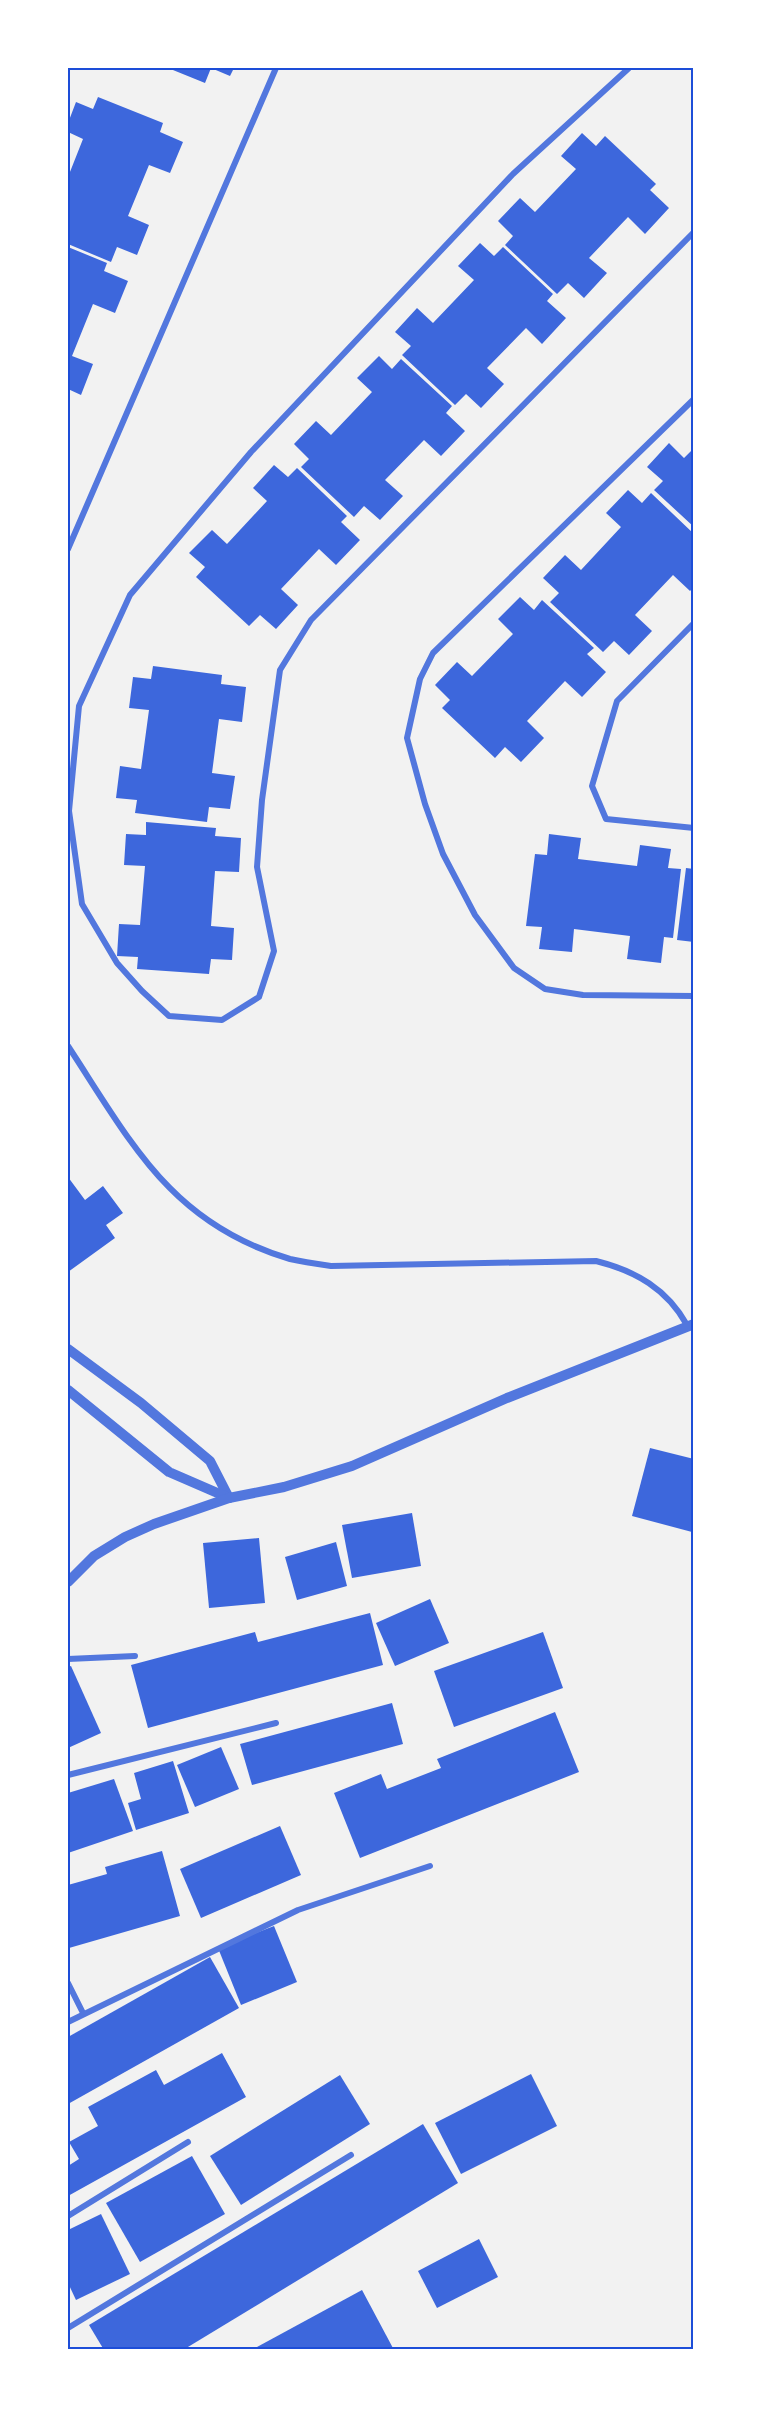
<svg xmlns="http://www.w3.org/2000/svg" width="761" height="2417" viewBox="0 0 761 2417" font-family="'Exo 2',sans-serif">
<rect width="100%" height="100%" fill="#f2f2f2"/>
<g fill="#3d67dc">
<path d="M 168,68 L 234,68 L 230,76 L 211,68 L 205,83 Z"/>
<path d="M 98,97 L 163,123 L 160,132 L 183,142 L 170,173 L 149,165 L 128,216 L 149,225 L 137,255 L 117,247 L 111,262 L 68,244 L 68,177 L 83,139 L 68,132 L 68,123 L 76,102 L 93,109 Z"/>
<path d="M 582,133 L 596,146 L 605,136 L 656,184 L 650,190 L 669,208 L 645,234 L 628,217 L 589,258 L 607,273 L 584,298 L 568,283 L 557,294 L 505,245 L 513,236 L 498,221 L 520,198 L 535,212 L 576,169 L 561,156 Z"/>
<path d="M 480,243 L 494,256 L 503,247 L 553,294 L 547,301 L 566,318 L 542,344 L 526,328 L 487,368 L 504,384 L 481,408 L 466,394 L 455,405 L 402,355 L 411,346 L 395,332 L 417,308 L 433,323 L 474,280 L 458,266 Z"/>
<path d="M 68,247 L 107,263 L 104,271 L 128,281 L 115,313 L 93,304 L 72,356 L 93,364 L 81,395 L 68,389 Z"/>
<path d="M 379,356 L 392,369 L 401,359 L 452,406 L 446,413 L 465,431 L 441,456 L 424,440 L 385,480 L 403,496 L 380,520 L 364,506 L 354,517 L 301,467 L 309,459 L 294,444 L 316,421 L 331,435 L 372,392 L 357,378 Z"/>
<path d="M 669,443 L 684,458 L 694,448 L 694,527 L 654,490 L 663,481 L 647,467 Z"/>
<path d="M 274,465 L 288,477 L 297,468 L 347,516 L 341,522 L 360,540 L 336,565 L 319,549 L 281,589 L 298,605 L 276,629 L 260,615 L 249,626 L 196,577 L 205,567 L 189,553 L 212,530 L 227,544 L 267,501 L 253,488 Z"/>
<path d="M 628,490 L 642,503 L 651,493 L 694,534 L 694,587 L 690,591 L 673,575 L 635,615 L 652,631 L 629,655 L 614,641 L 603,652 L 550,602 L 559,593 L 543,578 L 565,555 L 581,570 L 621,527 L 606,513 Z"/>
<path d="M 520,597 L 534,610 L 542,600 L 594,648 L 587,654 L 606,672 L 582,697 L 565,681 L 527,721 L 544,738 L 521,762 L 505,747 L 495,758 L 442,708 L 450,700 L 435,685 L 457,662 L 472,676 L 513,634 L 498,619 Z"/>
<path d="M 153,666 L 222,675 L 221,684 L 246,687 L 242,722 L 219,719 L 212,773 L 235,776 L 230,809 L 209,807 L 207,822 L 135,813 L 137,800 L 116,798 L 120,766 L 141,769 L 149,710 L 129,708 L 133,677 L 151,679 Z"/>
<path d="M 146,822 L 216,828 L 215,836 L 241,838 L 239,872 L 215,871 L 211,926 L 234,928 L 232,960 L 211,959 L 209,974 L 137,969 L 138,957 L 117,956 L 119,924 L 140,925 L 145,866 L 124,865 L 126,834 L 146,835 Z"/>
<path d="M 549,834 L 581,838 L 578,859 L 637,866 L 640,845 L 671,849 L 668,868 L 681,869 L 673,938 L 664,937 L 661,963 L 627,959 L 630,936 L 574,929 L 572,952 L 539,949 L 542,927 L 526,926 L 535,854 L 547,855 Z"/>
<path d="M 686,868 L 694,869 L 694,942 L 677,940 Z"/>
<path d="M 68,1177 L 85,1200 L 103,1186 L 123,1213 L 106,1225 L 115,1238 L 68,1272 Z"/>
<path d="M 650,1448 L 694,1459 L 692,1532 L 632,1516 Z"/>
<path d="M 412,1513 L 421,1566 L 352,1578 L 342,1525 Z"/>
<path d="M 259,1538 L 265,1603 L 209,1608 L 203,1543 Z"/>
<path d="M 336,1542 L 347,1586 L 297,1600 L 285,1557 Z"/>
<path d="M 430,1599 L 449,1643 L 395,1666 L 376,1623 Z"/>
<path d="M 370,1613 L 383,1665 L 148,1728 L 131,1665 L 255,1632 L 258,1642 Z"/>
<path d="M 543,1632 L 563,1688 L 454,1727 L 434,1671 Z"/>
<path d="M 71,1666 L 101,1733 L 68,1748 L 68,1667 Z"/>
<path d="M 392,1703 L 403,1744 L 252,1785 L 240,1744 Z"/>
<path d="M 555,1712 L 579,1772 L 360,1858 L 334,1793 L 381,1774 L 387,1789 L 441,1768 L 437,1759 Z"/>
<path d="M 221,1747 L 239,1789 L 195,1807 L 177,1765 Z"/>
<path d="M 173,1761 L 189,1813 L 136,1830 L 128,1803 L 141,1799 L 134,1773 Z"/>
<path d="M 114,1779 L 133,1831 L 68,1853 L 68,1793 Z"/>
<path d="M 280,1826 L 301,1875 L 201,1918 L 180,1869 Z"/>
<path d="M 162,1851 L 180,1916 L 69,1948 L 68,1941 L 68,1885 L 107,1874 L 105,1867 Z"/>
<path d="M 274,1926 L 297,1982 L 241,2005 L 218,1948 Z"/>
<path d="M 210,1957 L 239,2008 L 68,2104 L 68,2037 Z"/>
<path d="M 222,2053 L 246,2097 L 68,2196 L 68,2166 L 79,2159 L 69,2142 L 98,2126 L 88,2107 L 156,2070 L 164,2085 Z"/>
<path d="M 531,2074 L 557,2126 L 461,2174 L 435,2123 Z"/>
<path d="M 340,2075 L 370,2124 L 241,2205 L 210,2156 Z"/>
<path d="M 423,2124 L 458,2183 L 183,2350 L 104,2350 L 89,2325 Z"/>
<path d="M 192,2156 L 225,2214 L 140,2262 L 106,2203 Z"/>
<path d="M 101,2214 L 130,2274 L 76,2300 L 68,2283 L 68,2230 Z"/>
<path d="M 479,2239 L 498,2277 L 437,2308 L 418,2271 Z"/>
<path d="M 362,2290 L 394,2350 L 258,2350 L 257,2347 Z"/>
</g>
<g fill="none" stroke-linecap="round" stroke-linejoin="round">
<g stroke="#5277de" stroke-width="6">
<path d="M 629,68 L 513,174 L 251,452 L 130,595 L 79,706 L 69,811 L 82,904 L 117,963 L 142,991 L 169,1016 L 222,1020 L 259,997 L 274,951 L 257,867 L 262,800 L 280,670 L 311,620 L 694,232"/>
<path d="M 694,399 L 433,653 L 420,679 L 407,738 L 425,804 L 443,854 L 475,915 L 514,968 L 545,989 L 583,995 L 694,996"/>
<path d="M 68,549 L 276,68"/>
<path d="M 694,623 L 617,701 L 592,786 L 606,819 L 694,828"/>
<path d="M 68,1046 C 131,1142 171,1224 290,1259 C 303,1262 317,1264 331,1266 L 596,1261 C 636,1271 667,1289 687,1325"/>
<path d="M 68,1659 L 135,1656"/>
<path d="M 68,1775 L 276,1723"/>
<path d="M 68,1983 L 83,2013"/>
<path d="M 68,2022 L 298,1910 L 430,1866"/>
<path d="M 68,2216 L 188,2142"/>
<path d="M 68,2328 L 351,2155"/>
</g>
<g stroke="#5277de" stroke-width="10">
<path d="M 68,1349 L 141,1403 L 210,1461 L 229,1498"/>
<path d="M 68,1390 L 169,1472 L 229,1498"/>
<path d="M 68,1582 L 94,1556 L 125,1537 L 154,1524 L 229,1498 L 284,1487 L 352,1466 L 507,1398 L 694,1324"/>
</g>
</g>
<rect width="761" height="2417" fill="none" stroke="#ffffff" stroke-width="138"/>
<rect x="69" y="69" width="623" height="2279" fill="none" stroke="#1d4ed8" stroke-width="2"/>
</svg>
